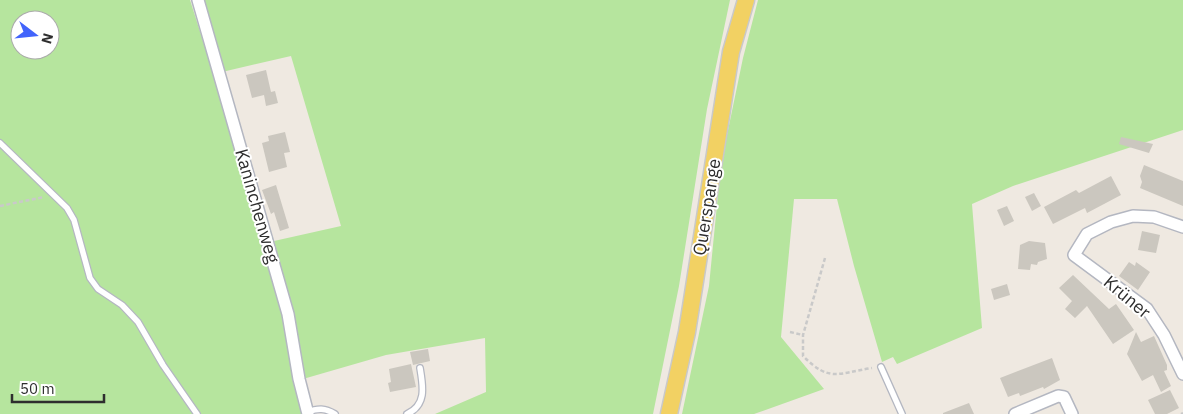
<svg xmlns="http://www.w3.org/2000/svg" width="1183" height="414" viewBox="0 0 1183 414" font-family="'IBM Plex Sans',sans-serif">
<rect width="100%" height="100%" fill="#efe9e1"/>
<g fill="#b6e59e" fill-rule="evenodd">
<path d="M 0,0 L 190,0 L 231,129 L 284,317 L 303,414 L 0,414 ZM 20,20 L 50,20 L 50,50 L 20,50 Z"/>
<path d="M 201,0 L 730,0 L 707,109 L 679,286 L 653,414 L 435,414 L 486,392 L 485,338 L 386,355 L 303,379 L 292,312 L 274,241 L 341,226 L 291,56 L 222,72 Z"/>
<path d="M 758,0 L 1183,0 L 1183,130 L 1013,186 L 972,204 L 982,328 L 897,364 L 893,357 L 882,362 L 854,266 L 837,199 L 794,199 L 781,337 L 824,389 L 754,414 L 682,414 L 709,286 L 721,164 L 743,58 Z"/>
</g>
<g fill="#cbc7bf">
<path d="M 266,70 L 271,92 L 275,91 L 278,103 L 266,106 L 264,95 L 252,98 L 246,75 Z"/>
<path d="M 285,132 L 290,152 L 284,153 L 287,167 L 269,172 L 262,143 L 269,141 L 268,136 Z"/>
<path d="M 1121,137 L 1153,144 L 1149,153 L 1119,144 Z"/>
<path d="M 1144,165 L 1183,181 L 1183,206 L 1140,188 L 1142,182 L 1140,176 Z"/>
<path d="M 1111,176 L 1121,195 L 1087,213 L 1085,208 L 1053,224 L 1044,207 L 1076,190 L 1079,193 Z"/>
<path d="M 276,185 L 289,228 L 280,231 L 274,212 L 271,214 L 262,190 Z"/>
<path d="M 1034,193 L 1041,206 L 1032,211 L 1025,197 Z"/>
<path d="M 1007,206 L 1014,221 L 1004,226 L 997,210 Z"/>
<path d="M 1142,231 L 1160,235 L 1156,253 L 1138,250 Z"/>
<path d="M 1029,241 L 1045,243 L 1047,259 L 1038,262 L 1037,265 L 1031,264 L 1030,270 L 1018,269 L 1020,245 Z"/>
<path d="M 1129,262 L 1135,266 L 1136,262 L 1150,272 L 1138,290 L 1119,276 Z"/>
<path d="M 1073,275 L 1109,309 L 1116,304 L 1134,330 L 1113,344 L 1087,306 L 1075,318 L 1065,309 L 1072,301 L 1059,288 Z"/>
<path d="M 1007,284 L 1010,295 L 994,300 L 991,289 Z"/>
<path d="M 1136,332 L 1141,342 L 1154,336 L 1167,365 L 1167,370 L 1164,371 L 1171,386 L 1161,392 L 1153,375 L 1142,381 L 1127,354 Z"/>
<path d="M 428,349 L 430,361 L 413,365 L 410,352 Z"/>
<path d="M 1052,358 L 1060,380 L 1044,389 L 1043,387 L 1020,396 L 1019,393 L 1008,397 L 1000,378 Z"/>
<path d="M 411,364 L 416,387 L 390,392 L 388,383 L 391,382 L 389,369 Z"/>
<path d="M 1170,390 L 1179,408 L 1167,414 L 1155,414 L 1148,400 Z"/>
<path d="M 969,403 L 974,414 L 943,414 L 943,413 Z"/>
</g>
<g fill="none" stroke-linecap="round" stroke-linejoin="round">
<defs>
<g id="lane">
<path d="M 0,143 L 67,208 L 74,220 L 90,278 L 98,289 L 122,305 L 138,322 L 163,365 L 197,414"/>
<path d="M 881,367 L 902,414"/>
<path d="M 307,412 C 318,408 325,408 335,414"/>
<path d="M 407,414 C 427,405 423,386 420,368"/>
</g>
<g id="street">
<path d="M 198,0 L 288,314 L 299,379 L 308,414"/>
<path d="M 1183,227 L 1154,217 L 1133,216 L 1111,222 L 1087,234 L 1074,255 L 1147,309 L 1164,335 L 1183,374"/>
<path d="M 1015,414 L 1058,396 L 1064,397 L 1072,414"/>
</g>
<path id="primary" d="M 669,414 L 687,332 L 731,52 L 746,0"/>
</defs>
<use href="#lane" stroke="#b4b7c1" stroke-width="8"/>
<use href="#street" stroke="#b4b7c1" stroke-width="14"/>
<use href="#primary" stroke="#c9c9c9" stroke-width="19"/>
<g stroke="#c9c9c9" stroke-width="2.5" stroke-dasharray="4 2.5" stroke-linecap="butt">
<path d="M 0,206 L 44,197"/>
<path d="M 825,258 L 803,335 L 803,356 C 830,383 838,373 872,368"/>
<path d="M 790,332 L 803,335"/>
<path d="M 1181,414 L 1183,413"/>
</g>
<use href="#lane" stroke="#fff" stroke-width="5.5"/>
<use href="#street" stroke="#fff" stroke-width="11"/>
<use href="#primary" stroke="#f2d163" stroke-width="16"/>
</g>
<g text-anchor="middle" stroke-width="4" stroke-linejoin="round" paint-order="stroke">
<g font-size="18" fill="#2e2e2e" stroke="#fff">
<text transform="translate(257 206) rotate(74)" y="6">Kaninchenweg</text>
<text transform="translate(707 207) rotate(-81)" y="6">Querspange</text>
<text transform="translate(1127 297) rotate(40)" y="6">Krüner</text>
</g>
</g>
<g transform="translate(35 35) rotate(106)"><circle r="24" fill="#ffffff" stroke="#ababab"/>
<path d="M0-4L9 19L0 12L-9 19Z" fill="#4264fb"/>
<text y="-8" font-size="14" font-weight="bold" text-anchor="middle" fill="#2e2e2e">N</text>
</g>
<path d="M12 394v8h92v-8" fill="none" stroke="#2e2e2e" stroke-width="2.5"/>
<text x="20" y="394" font-size="15" fill="#2e2e2e" stroke="#ffffff" stroke-width="4" paint-order="stroke">50 m</text>
</svg>
